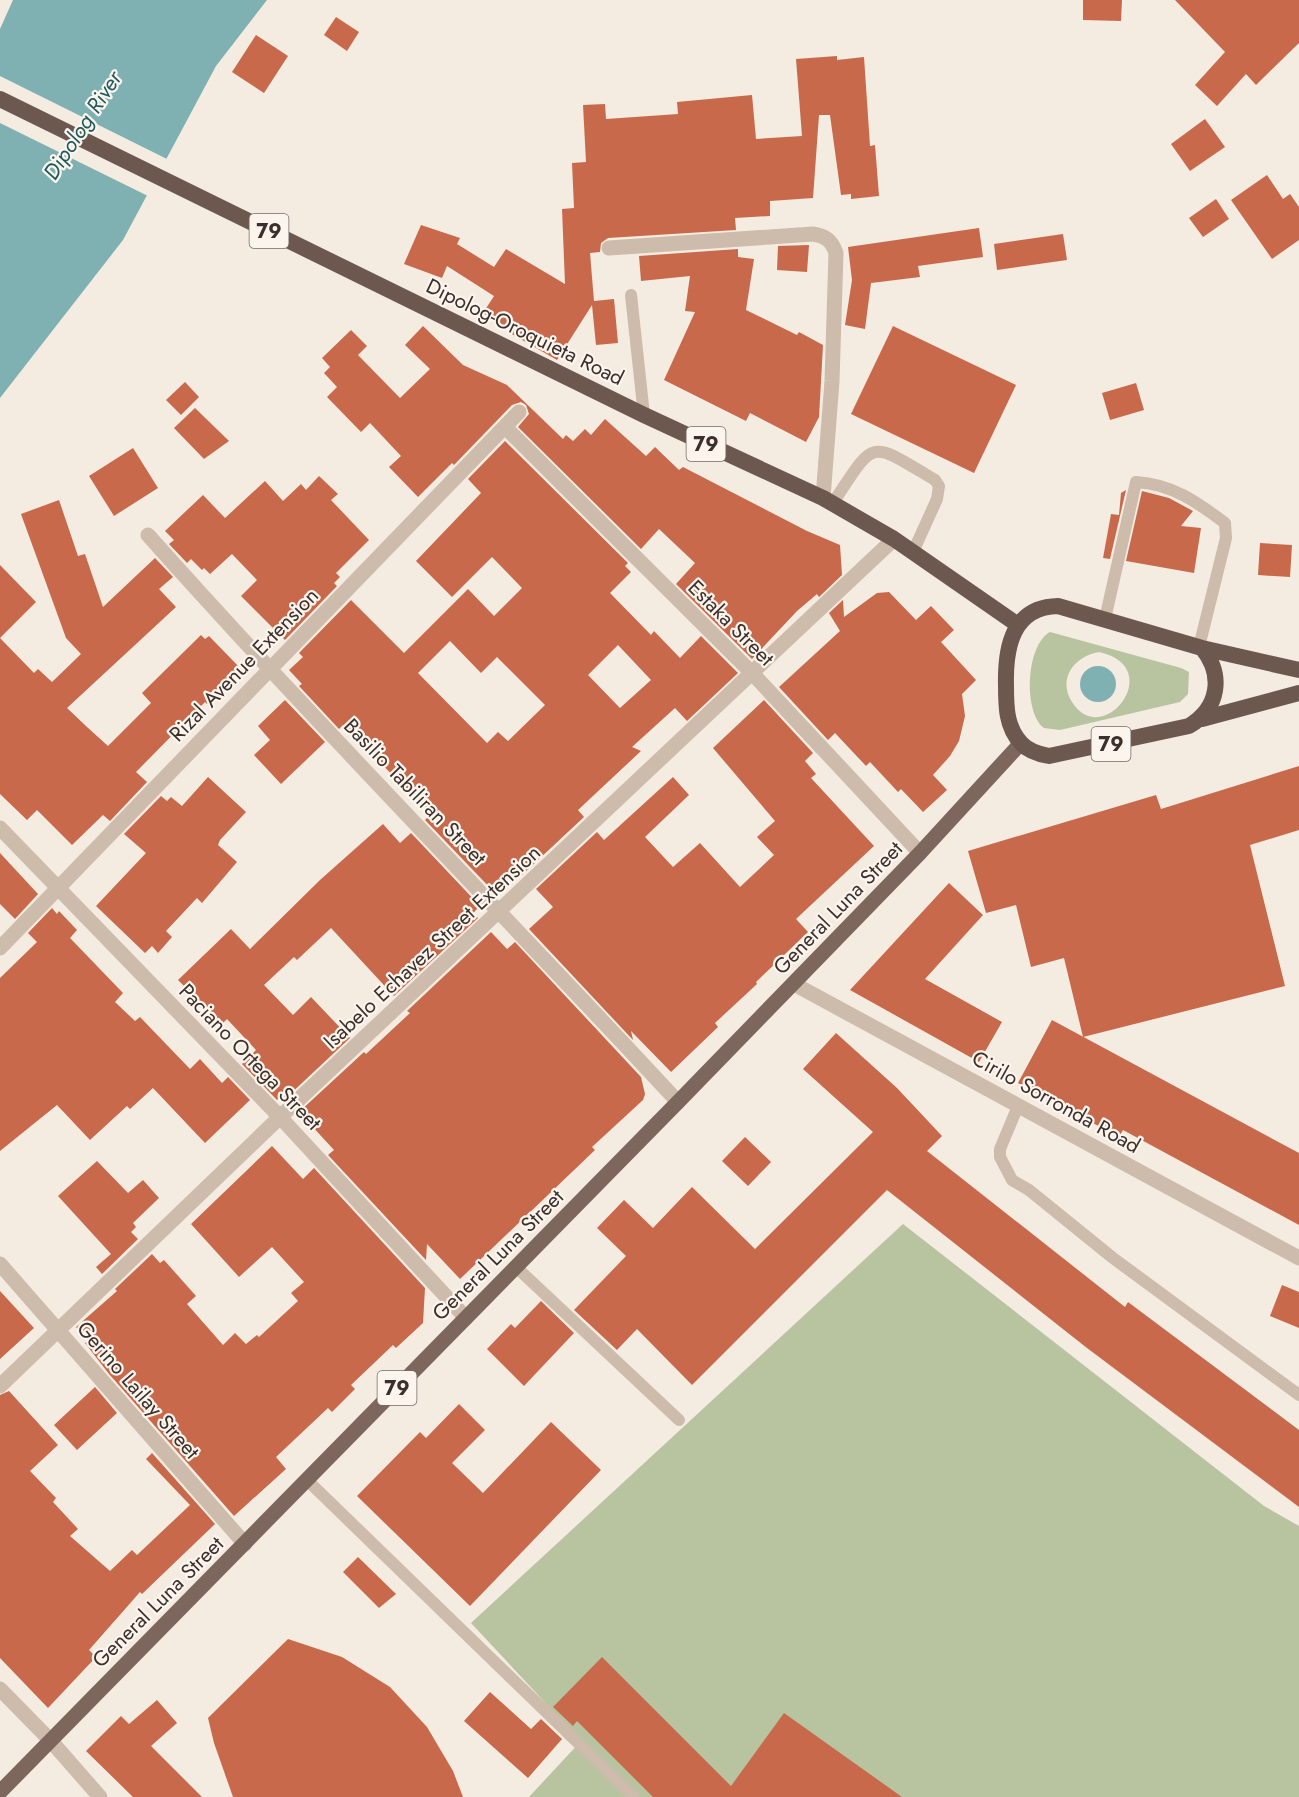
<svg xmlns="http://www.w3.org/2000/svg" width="1299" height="1797" viewBox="0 0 1299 1797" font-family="Jost,sans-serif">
<rect width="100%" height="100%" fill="#f4ebe1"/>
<g fill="#b8c4a0" fill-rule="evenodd">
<path d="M 1050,632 L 1181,668 L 1189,672 L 1188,694 L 1180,702 L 1060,730 L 1044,728 C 1023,712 1026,645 1050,632 ZM 1099,652 C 1168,667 1103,751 1072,702 C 1057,678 1075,656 1099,652 Z"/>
<path d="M 903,1224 L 1264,1506 L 1299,1526 L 1299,1797 L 529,1797 L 581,1741 L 471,1623 Z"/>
</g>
<g fill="#7fb0b2">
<path d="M 13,0 L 267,0 L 216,66 L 123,240 L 0,398 L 0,29 Z"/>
<circle cx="1098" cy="684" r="18"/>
</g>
<path fill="#f4ebe1" d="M 0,76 L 169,160 L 150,197 L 0,123 Z"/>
<g fill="#c8694b" fill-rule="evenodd">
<path d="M 1083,0 L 1122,0 L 1121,21 L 1083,20 Z"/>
<path d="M 1175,0 L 1299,0 L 1299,43 L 1256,85 L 1246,74 L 1217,106 L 1195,85 L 1225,52 Z"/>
<path d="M 336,17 L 359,32 L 347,51 L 324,35 Z"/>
<path d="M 256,35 L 288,56 L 264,93 L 232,72 Z"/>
<path d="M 837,56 L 837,60 L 864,57 L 870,146 L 875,145 L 879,196 L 851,199 L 851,194 L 841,195 L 830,115 L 819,115 L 813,198 L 770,201 L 770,216 L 735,218 L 736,230 L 608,238 L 601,243 L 600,252 L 590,253 L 594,301 L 614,299 L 618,343 L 596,345 L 592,305 L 557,360 L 510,333 L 512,331 L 483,313 L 494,296 L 447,266 L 442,278 L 404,264 L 421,225 L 460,238 L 457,244 L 494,267 L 506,249 L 565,284 L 562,209 L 574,208 L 572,163 L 586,162 L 583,105 L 605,104 L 606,119 L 678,114 L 677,102 L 752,95 L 756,139 L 802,136 L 796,59 Z"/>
<path d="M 1205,119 L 1225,147 L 1190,171 L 1171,144 Z"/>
<path d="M 1267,175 L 1283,199 L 1290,194 L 1299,207 L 1299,240 L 1272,259 L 1231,200 Z"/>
<path d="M 1216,199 L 1229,219 L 1203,237 L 1189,218 Z"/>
<path d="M 979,228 L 983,257 L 918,266 L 920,277 L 871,283 L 865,329 L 845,325 L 852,280 L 848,247 Z"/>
<path d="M 1063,234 L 1067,260 L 997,270 L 994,244 Z"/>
<path d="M 809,245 L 807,272 L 777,270 L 778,246 Z"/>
<path d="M 738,249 L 738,257 L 754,259 L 746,310 L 797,335 L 799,332 L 823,345 L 819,417 L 806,442 L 750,413 L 746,421 L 664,380 L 695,312 L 685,311 L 690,276 L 641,281 L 639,256 Z"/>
<path d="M 423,326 L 463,365 L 507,385 L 563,439 L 566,435 L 573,441 L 585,429 L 591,435 L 605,419 L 646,456 L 655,447 L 679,470 L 683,467 L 807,531 L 840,545 L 842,575 L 819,597 L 817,594 L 797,611 L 752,659 L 676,584 L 695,563 L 659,529 L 641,549 L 518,427 L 529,414 L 526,405 L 521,402 L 512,405 L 454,465 L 452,463 L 418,497 L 389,467 L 401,456 L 370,423 L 361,432 L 327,397 L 337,387 L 324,373 L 330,367 L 322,358 L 351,330 L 367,346 L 358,355 L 400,398 L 430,369 L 405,345 Z"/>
<path d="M 893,326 L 1016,385 L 974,473 L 851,414 Z"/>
<path d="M 185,382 L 199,397 L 181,415 L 166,400 Z"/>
<path d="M 1136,383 L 1144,410 L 1110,420 L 1102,393 Z"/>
<path d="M 195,408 L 229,441 L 204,459 L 174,428 Z"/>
<path d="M 505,441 L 628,563 L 625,566 L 631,572 L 610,593 L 651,635 L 654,631 L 680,658 L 701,636 L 738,673 L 687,721 L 675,708 L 632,747 L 641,751 L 578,810 L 584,817 L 522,875 L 517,870 L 494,892 L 425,820 L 431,814 L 343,725 L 339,729 L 299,686 L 302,684 L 289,670 L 303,657 L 299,653 L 351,600 L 404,653 L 468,589 L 494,616 L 522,588 L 492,557 L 452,597 L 416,561 L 481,493 L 468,479 ZM 450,641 L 481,673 L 497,657 L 545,705 L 508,741 L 498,732 L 487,743 L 418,673 ZM 618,645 L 651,680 L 620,708 L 588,675 Z"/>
<path d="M 133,448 L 158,488 L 114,516 L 89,476 Z"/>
<path d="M 319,476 L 338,494 L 331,500 L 369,540 L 336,573 L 340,577 L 334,583 L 337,586 L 285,640 L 241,596 L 257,580 L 232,554 L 210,574 L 204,568 L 202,570 L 191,559 L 187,563 L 169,544 L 174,540 L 165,531 L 203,495 L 225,518 L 265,481 L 283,501 L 301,484 L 306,490 Z"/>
<path d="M 1126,490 L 1110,559 L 1103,558 L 1111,514 L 1119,515 L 1121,493 Z"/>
<path d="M 1142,491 L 1169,498 L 1193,511 L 1181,526 L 1201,528 L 1194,573 L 1126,561 Z"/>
<path d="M 59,500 L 78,556 L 85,554 L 103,607 L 155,558 L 173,577 L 159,589 L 176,607 L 67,708 L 87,727 L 108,746 L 151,703 L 142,693 L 201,635 L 205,639 L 209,636 L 242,670 L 207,704 L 205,702 L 136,772 L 147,782 L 110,821 L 103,815 L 72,845 L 37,810 L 27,820 L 0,794 L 0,638 L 34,673 L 38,669 L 52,682 L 81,654 L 66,638 L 21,514 Z"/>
<path d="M 1260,543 L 1292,545 L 1290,577 L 1258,575 Z"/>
<path d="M 0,565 L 36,602 L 0,638 Z"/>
<path d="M 889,592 L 916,620 L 931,606 L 954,630 L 941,642 L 976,680 L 962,694 L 965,716 L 959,741 L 950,756 L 933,775 L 947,790 L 923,812 L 901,789 L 898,792 L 870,762 L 866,766 L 835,733 L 828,740 L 779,687 L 840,631 L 829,613 L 843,600 L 844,617 L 877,593 Z"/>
<path d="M 285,700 L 325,742 L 281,784 L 254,755 L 270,740 L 258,726 Z"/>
<path d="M 764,700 L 813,753 L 805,761 L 816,774 L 811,778 L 874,846 L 796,919 L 808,932 L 756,982 L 757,984 L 715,1023 L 718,1027 L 671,1072 L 631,1031 L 633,1040 L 529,929 L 553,907 L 536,889 L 597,832 L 604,840 L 673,777 L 689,795 L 645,837 L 673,867 L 700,843 L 740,887 L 774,855 L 757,837 L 775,821 L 713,748 Z"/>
<path d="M 1299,766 L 1299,830 L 1250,845 L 1285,986 L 1083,1037 L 1064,958 L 1031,967 L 1016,905 L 986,913 L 968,851 L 1156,795 L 1161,809 Z"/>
<path d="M 208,777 L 246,812 L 220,840 L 218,845 L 237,862 L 202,903 L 197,898 L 166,931 L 172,937 L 158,953 L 152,946 L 145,953 L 96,906 L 146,853 L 124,834 L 161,796 L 167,801 L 171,797 L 182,806 Z"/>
<path d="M 383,824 L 400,843 L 411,833 L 480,906 L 473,913 L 478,918 L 394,996 L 331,928 L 297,960 L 294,957 L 264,985 L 293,1015 L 311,997 L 350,1038 L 286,1098 L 282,1095 L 277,1100 L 242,1064 L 256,1050 L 227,1019 L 222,1024 L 178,980 L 231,929 L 250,949 L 320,880 Z"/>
<path d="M 0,853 L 38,894 L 15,919 L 0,904 Z"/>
<path d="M 949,883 L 983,915 L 925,979 L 1002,1022 L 979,1062 L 850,990 Z"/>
<path d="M 52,908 L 57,914 L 59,911 L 77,930 L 70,938 L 123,993 L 115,1002 L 135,1021 L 140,1017 L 190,1069 L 200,1059 L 222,1083 L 228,1077 L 250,1100 L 205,1143 L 153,1088 L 130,1109 L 127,1106 L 90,1140 L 57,1105 L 0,1151 L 0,978 L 37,942 L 28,933 Z"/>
<path d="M 491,932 L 507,949 L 515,942 L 641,1077 L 645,1094 L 643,1100 L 592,1147 L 595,1150 L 460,1279 L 427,1244 L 426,1260 L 328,1155 L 334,1150 L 299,1112 L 364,1052 L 366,1054 L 410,1013 L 407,1011 Z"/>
<path d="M 1052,1020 L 1299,1153 L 1299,1225 L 1123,1130 L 1119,1137 L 1018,1083 Z"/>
<path d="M 836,1033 L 897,1088 L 942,1136 L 927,1151 L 1125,1307 L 1128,1302 L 1299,1430 L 1299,1507 L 1087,1348 L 887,1190 L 692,1385 L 637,1329 L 617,1350 L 574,1310 L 626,1256 L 597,1228 L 624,1200 L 653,1228 L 692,1187 L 755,1249 L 873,1132 L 803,1069 Z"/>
<path d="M 745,1137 L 771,1162 L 748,1186 L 722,1161 Z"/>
<path d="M 272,1146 L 303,1179 L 314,1168 L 425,1288 L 423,1323 L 396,1348 L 393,1345 L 351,1385 L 355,1389 L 332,1412 L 328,1408 L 276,1457 L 286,1469 L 234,1516 L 109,1374 L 85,1343 L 88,1341 L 76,1327 L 117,1291 L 115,1289 L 152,1254 L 160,1263 L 164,1260 L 196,1296 L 187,1304 L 223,1345 L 235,1333 L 246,1344 L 257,1335 L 259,1337 L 298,1301 L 291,1293 L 304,1282 L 272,1247 L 239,1277 L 191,1224 Z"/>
<path d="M 97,1161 L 128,1193 L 143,1180 L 159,1198 L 133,1223 L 136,1227 L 131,1232 L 138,1239 L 102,1274 L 96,1267 L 111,1254 L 58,1196 Z"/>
<path d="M 1282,1285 L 1299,1292 L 1299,1328 L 1270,1316 Z"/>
<path d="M 0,1291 L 34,1328 L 0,1359 Z"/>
<path d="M 541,1301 L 574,1333 L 524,1386 L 487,1349 L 511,1324 L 515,1328 Z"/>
<path d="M 95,1387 L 117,1413 L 77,1450 L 54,1425 Z"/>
<path d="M 9,1391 L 58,1445 L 30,1471 L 56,1498 L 53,1502 L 78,1529 L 70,1536 L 110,1571 L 132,1550 L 137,1555 L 190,1505 L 146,1459 L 152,1453 L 215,1524 L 142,1594 L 140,1592 L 89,1650 L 96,1657 L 48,1708 L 0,1658 L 0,1395 Z"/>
<path d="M 459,1404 L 485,1430 L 452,1463 L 483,1493 L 551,1422 L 601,1470 L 470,1606 L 357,1496 L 420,1432 L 426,1438 Z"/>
<path d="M 358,1557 L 396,1594 L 379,1608 L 343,1572 Z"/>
<path d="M 288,1639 L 342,1657 L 390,1687 L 427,1727 L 453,1771 L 463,1797 L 233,1797 L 214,1743 L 208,1718 Z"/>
<path d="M 602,1657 L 731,1786 L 784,1713 L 902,1797 L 653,1797 L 577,1721 L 573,1726 L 553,1707 Z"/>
<path d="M 490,1692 L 531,1729 L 541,1719 L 562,1739 L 528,1778 L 464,1721 Z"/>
<path d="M 157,1700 L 177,1723 L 151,1746 L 202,1797 L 133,1797 L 86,1751 L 121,1716 L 129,1724 Z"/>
</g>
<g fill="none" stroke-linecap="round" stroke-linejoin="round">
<g stroke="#cdbbac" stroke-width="12">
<path d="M 631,295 L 644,415"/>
<path d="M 833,503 C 876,438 868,440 935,480 L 939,486 L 937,499 L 913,552"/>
<path d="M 1105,619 L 1136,482 C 1172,484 1197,502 1225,523 L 1226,538 L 1199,647"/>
<path d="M 1018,1106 L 1000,1149 L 1000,1157 L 1012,1180 L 1029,1190 L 1113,1258 L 1299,1395"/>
<path d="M 516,1267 L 679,1420"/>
<path d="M 307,1480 L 634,1797"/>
</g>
<g stroke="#cdbbac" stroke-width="15">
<path d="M 609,248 L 813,234 C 826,236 832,241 836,253 L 832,381 L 823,498"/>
<path d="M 506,428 L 753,674 L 920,853"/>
<path d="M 148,535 C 320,728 502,912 678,1102"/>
<path d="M 0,828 L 280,1117 L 466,1318"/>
<path d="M 0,948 L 519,412"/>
<path d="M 794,984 L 1299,1258"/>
<path d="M 0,1264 L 245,1544"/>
<path d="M 0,1386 L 280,1117 L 894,539"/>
<path d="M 0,1689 L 51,1741 L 100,1797"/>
</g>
<path stroke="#7d675c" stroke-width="15" d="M 0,1792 L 678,1102 L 920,853 L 1021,743"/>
<g stroke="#6c584f" stroke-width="16">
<path d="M 0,99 L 644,415 L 823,498 L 894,539 L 1018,625"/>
<path d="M 1202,648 C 1224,675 1219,708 1189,726 L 1049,756 C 1038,754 1028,751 1021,743 C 1006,727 1006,706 1006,686 C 1005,648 1012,607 1058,606 L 1202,648 L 1299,670"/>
<path d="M 1202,719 L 1299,693"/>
</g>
</g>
<g text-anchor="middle" stroke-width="4.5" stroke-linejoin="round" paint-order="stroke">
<g fill="#fbf5ee" stroke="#756b66" stroke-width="1.5">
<rect x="249.5" y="214" width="39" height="34" rx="4.5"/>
<rect x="686.5" y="427" width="39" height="34" rx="4.5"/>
<rect x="1091.5" y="727" width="39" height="34" rx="4.5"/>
<rect x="377.5" y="1371" width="39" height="34" rx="4.5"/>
</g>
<g font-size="20" font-weight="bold" fill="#3b302b">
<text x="269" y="238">79</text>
<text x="706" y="451">79</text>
<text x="1111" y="751">79</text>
<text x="397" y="1395">79</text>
</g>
<g font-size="21" fill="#3b302b" stroke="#fbf5ee">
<text transform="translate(525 332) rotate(26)" y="7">Dipolog-Oroquieta Road</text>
<text transform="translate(731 623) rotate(45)" y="7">Estaka Street</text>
<text transform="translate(244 665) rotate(-46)" y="7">Rizal Avenue Extension</text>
<text transform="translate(415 792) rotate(46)" y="7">Basilio Tabiliran Street</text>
<text transform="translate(838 908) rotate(-46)" y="7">General Luna Street</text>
<text transform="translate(432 947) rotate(-43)" y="7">Isabelo Echavez Street Extension</text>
<text transform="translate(250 1057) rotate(46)" y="7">Paciano Ortega Street</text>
<text transform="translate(1056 1102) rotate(29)" y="7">Cirilo Sorronda Road</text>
<text transform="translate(498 1255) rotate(-45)" y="7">General Luna Street</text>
<text transform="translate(138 1390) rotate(49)" y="7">Gerino Lailay Street</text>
<text transform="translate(158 1602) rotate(-45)" y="7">General Luna Street</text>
</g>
<g font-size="22" font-style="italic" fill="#1f5a5e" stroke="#fbf5ee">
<text transform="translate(82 125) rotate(-57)" y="8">Dipolog River</text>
</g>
</g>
</svg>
